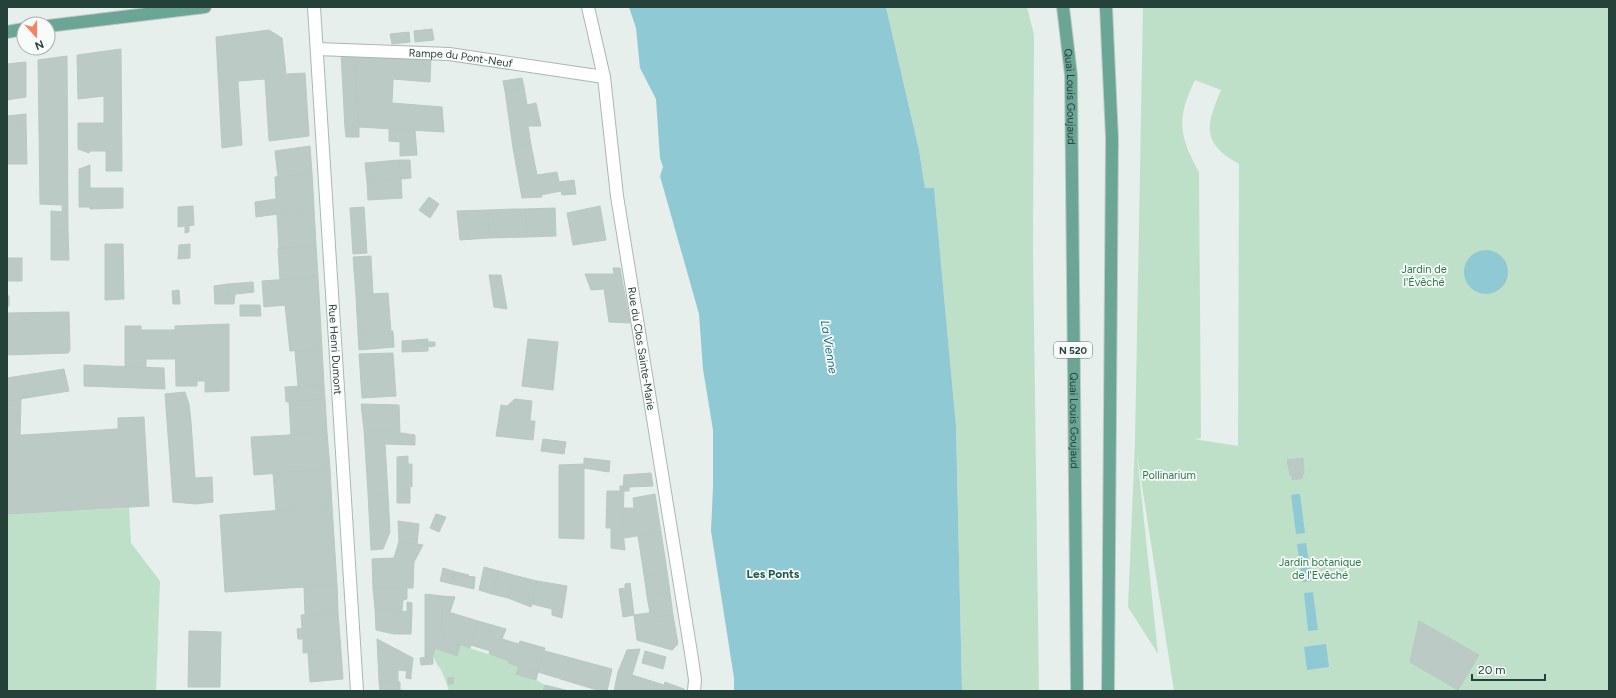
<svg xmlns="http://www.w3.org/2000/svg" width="1616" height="698" viewBox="0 0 1616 698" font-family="Figtree,sans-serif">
<rect width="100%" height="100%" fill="#e6efeb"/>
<g fill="#bfe0c8" fill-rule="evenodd">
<path d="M 886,7 L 1027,7 L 1034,35 L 1033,251 L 1039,691 L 962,691 L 956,426 L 934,189 L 925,188 L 919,150 Z"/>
<path d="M 1143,7 L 1609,7 L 1609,691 L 1174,691 L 1137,454 L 1158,654 L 1128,607 L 1135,441 ZM 1195,80 L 1221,90 C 1206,125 1201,143 1239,164 L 1238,446 L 1194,439 L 1201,438 L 1199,172 C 1179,136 1176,119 1195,80 Z"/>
<path d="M 129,508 L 131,543 L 160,581 L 156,691 L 7,691 L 7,514 Z"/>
<path d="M 460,645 L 509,661 L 508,663 L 519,666 L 516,673 L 536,680 L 545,685 L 543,691 L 449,691 C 447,685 445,678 442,672 C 439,665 429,656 435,648 L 456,656 Z"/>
</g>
<g fill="#8ec9d4">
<path d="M 629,7 L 886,7 L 919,150 L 925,188 L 934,188 L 956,426 L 962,691 L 734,691 L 734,678 L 711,531 L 713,487 L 713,430 L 703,369 L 699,314 L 660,176 L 663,167 L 660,158 L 656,99 L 640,68 L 636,28 Z"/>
<circle cx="1486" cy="272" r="22"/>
<path d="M 1300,494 L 1305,533 L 1296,534 L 1291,495 Z"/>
<path d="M 1306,543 L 1312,581 L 1302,582 L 1297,544 Z"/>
<path d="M 1313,592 L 1318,630 L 1308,631 L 1304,593 Z"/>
<path d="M 1326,644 L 1329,667 L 1307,670 L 1304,647 Z"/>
</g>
<g fill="#bbcac4" stroke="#b8c9c2">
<path d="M 432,29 L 434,40 L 415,42 L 414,31 Z"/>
<path d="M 269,30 L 282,38 L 286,74 L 305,73 L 309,136 L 269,141 L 265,79 L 238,81 L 242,145 L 222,148 L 216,37 Z"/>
<path d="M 409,32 L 410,42 L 392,44 L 390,34 Z"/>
<path d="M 121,49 L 122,171 L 106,171 L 106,151 L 90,151 L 89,153 L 78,149 L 78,123 L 104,123 L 104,96 L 78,99 L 77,55 Z"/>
<path d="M 354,52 L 359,127 L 345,128 L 341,53 Z"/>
<path d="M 354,52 L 431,59 L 430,82 L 393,79 L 392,103 L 442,107 L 444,132 L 359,127 Z"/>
<path d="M 67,56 L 68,230 L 51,230 L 51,211 L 62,212 L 62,205 L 40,204 L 38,60 Z"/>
<path d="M 26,62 L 26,97 L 7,100 L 7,64 Z"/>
<path d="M 522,78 L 524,87 L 505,91 L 503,81 Z"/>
<path d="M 524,87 L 527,105 L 536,103 L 541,126 L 528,126 L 531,145 L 513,148 L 505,91 Z"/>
<path d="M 26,114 L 26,123 L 7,125 L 7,116 Z"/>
<path d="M 26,123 L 27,164 L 7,164 L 7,125 Z"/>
<path d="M 359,127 L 359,137 L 346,137 L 345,128 Z"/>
<path d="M 389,129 L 415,131 L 417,155 L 400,156 L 400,142 L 389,141 Z"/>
<path d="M 531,145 L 537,175 L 557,172 L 559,182 L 574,180 L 576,194 L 562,195 L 561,191 L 541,195 L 542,197 L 522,198 L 513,148 Z"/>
<path d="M 310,146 L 312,173 L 278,177 L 275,151 Z"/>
<path d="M 399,160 L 401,179 L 367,182 L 365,163 Z"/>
<path d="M 399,160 L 410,160 L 411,178 L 401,179 Z"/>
<path d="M 90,165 L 90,188 L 123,188 L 123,208 L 90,209 L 90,207 L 79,207 L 79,169 Z"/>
<path d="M 312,173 L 314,209 L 256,217 L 255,202 L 276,199 L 275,177 Z"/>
<path d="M 401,179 L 402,198 L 368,200 L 367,182 Z"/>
<path d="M 429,197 L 439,204 L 430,218 L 419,210 Z"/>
<path d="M 193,206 L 194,225 L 178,227 L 178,207 Z"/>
<path d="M 600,206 L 606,240 L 573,245 L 567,213 Z"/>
<path d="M 364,207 L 367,253 L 353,254 L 350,208 Z"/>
<path d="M 555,208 L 556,236 L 527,237 L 525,209 Z"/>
<path d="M 314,209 L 316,245 L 279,249 L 277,214 Z"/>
<path d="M 513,209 L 525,209 L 527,237 L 489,238 L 488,210 Z"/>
<path d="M 488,210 L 489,238 L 460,240 L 457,211 Z"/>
<path d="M 189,225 L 189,232 L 185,233 L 185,226 Z"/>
<path d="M 51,230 L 68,230 L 69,260 L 51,260 Z"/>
<path d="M 105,244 L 123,244 L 124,299 L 105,300 Z"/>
<path d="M 190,244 L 190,258 L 178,259 L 179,245 Z"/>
<path d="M 316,245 L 318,277 L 280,280 L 278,249 Z"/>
<path d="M 371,256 L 373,294 L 356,295 L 353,257 Z"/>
<rect x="7" y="258" width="15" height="23"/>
<path d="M 613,268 L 620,268 L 621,274 L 614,274 Z"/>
<path d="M 585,274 L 621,274 L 630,323 L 609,322 L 604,289 L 591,290 Z"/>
<path d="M 489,275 L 501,275 L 507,309 L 494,307 Z"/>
<path d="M 318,277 L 322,349 L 290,351 L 285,305 L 264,307 L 262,281 Z"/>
<path d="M 253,282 L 254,292 L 227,295 L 228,284 Z"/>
<path d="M 228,284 L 227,304 L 215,304 L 214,286 Z"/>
<path d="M 179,290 L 180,304 L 173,304 L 172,291 Z"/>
<path d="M 388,293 L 391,332 L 358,334 L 356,295 Z"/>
<path d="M 235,294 L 234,304 L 227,304 L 227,295 Z"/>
<rect x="7" y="296" width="2" height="10"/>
<path d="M 240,305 L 260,305 L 261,316 L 240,316 Z"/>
<path d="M 69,312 L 70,350 L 68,353 L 7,355 L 7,313 Z"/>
<path d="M 229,324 L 229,391 L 205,392 L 205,381 L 197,381 L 197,386 L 176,386 L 175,326 Z"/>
<path d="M 125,326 L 141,326 L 141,330 L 175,330 L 175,359 L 146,359 L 146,368 L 125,368 Z"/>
<path d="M 393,331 L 394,347 L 359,350 L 358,334 Z"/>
<path d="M 428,339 L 428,342 L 435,342 L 435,346 L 428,347 L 428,351 L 402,352 L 402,341 Z"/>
<path d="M 528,339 L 558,342 L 553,390 L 522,386 Z"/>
<path d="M 322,349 L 324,385 L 298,386 L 295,351 Z"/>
<path d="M 393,353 L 396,396 L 362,398 L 359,354 Z"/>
<path d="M 84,365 L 164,368 L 165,389 L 84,386 Z"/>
<path d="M 64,369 L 69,391 L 8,401 L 7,378 Z"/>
<path d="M 324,385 L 325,399 L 286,402 L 285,387 Z"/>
<path d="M 185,392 L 189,404 L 191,422 L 195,478 L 212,477 L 213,502 L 196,504 L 173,502 L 165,394 Z"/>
<path d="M 7,393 L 8,401 L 21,399 L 20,436 L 7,436 Z"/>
<path d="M 325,399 L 327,433 L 291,435 L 289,402 Z"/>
<path d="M 515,399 L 532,401 L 530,421 L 535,421 L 533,440 L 496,436 L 501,405 L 507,406 Z"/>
<path d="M 361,404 L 399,405 L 400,433 L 380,430 L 364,430 Z"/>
<path d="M 144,417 L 149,506 L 7,514 L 7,436 L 118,429 L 118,418 Z"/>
<path d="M 364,430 L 380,430 L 415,435 L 415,445 L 385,444 L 388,494 L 368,493 Z"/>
<path d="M 327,433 L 330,469 L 254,475 L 251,437 Z"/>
<path d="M 543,439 L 566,442 L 564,454 L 541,451 Z"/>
<path d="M 408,456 L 408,464 L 412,464 L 412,487 L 410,486 L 410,493 L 397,494 L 397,457 Z"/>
<path d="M 584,458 L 610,461 L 609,472 L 584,468 Z"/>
<path d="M 1303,458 L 1304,474 L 1290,475 L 1287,460 Z"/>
<path d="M 584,464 L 584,539 L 559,538 L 559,465 Z"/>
<path d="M 330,469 L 332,506 L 276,511 L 273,473 Z"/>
<path d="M 651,473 L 653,486 L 629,487 L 629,491 L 623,491 L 624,475 Z"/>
<path d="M 1302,474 L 1303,478 L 1292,480 L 1292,475 Z"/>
<path d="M 620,486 L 624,486 L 623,532 L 625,550 L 611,548 L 611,528 L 606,528 L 607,491 L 620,491 Z"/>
<path d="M 368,493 L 388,494 L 390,532 L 383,549 L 371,550 Z"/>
<path d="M 410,493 L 410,503 L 397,503 L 397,494 Z"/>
<path d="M 655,494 L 661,532 L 624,538 L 623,508 L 634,508 L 633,498 Z"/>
<path d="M 332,506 L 337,585 L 225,592 L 220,515 Z"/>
<path d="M 436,514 L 446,517 L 439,532 L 430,528 Z"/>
<path d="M 398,521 L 419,524 L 417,544 L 399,541 Z"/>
<path d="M 661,532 L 667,571 L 644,575 L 638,536 Z"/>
<path d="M 399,541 L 423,545 L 414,562 L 413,588 L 373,588 L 372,559 L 394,558 Z"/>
<path d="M 484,567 L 499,571 L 492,594 L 479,590 Z"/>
<path d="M 443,568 L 456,572 L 454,575 L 442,573 Z"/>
<path d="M 499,571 L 513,575 L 508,598 L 492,594 Z"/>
<path d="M 667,571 L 670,593 L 647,596 L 644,575 Z"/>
<path d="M 456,572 L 469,575 L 466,577 L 454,575 Z"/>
<path d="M 442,573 L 454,575 L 452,584 L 440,581 Z"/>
<path d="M 454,575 L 475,577 L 474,589 L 452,584 Z"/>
<path d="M 513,575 L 537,581 L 531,607 L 508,598 Z"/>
<path d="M 537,581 L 567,586 L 562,618 L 552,615 L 552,609 L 532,604 Z"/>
<path d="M 630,583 L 634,615 L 623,617 L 619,589 L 625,588 L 625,584 Z"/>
<path d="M 337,585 L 338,612 L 305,615 L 304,587 Z"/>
<path d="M 373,588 L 407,588 L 407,599 L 403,600 L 402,611 L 375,609 Z"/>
<path d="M 670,593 L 673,615 L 656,617 L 655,612 L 650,613 L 647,596 Z"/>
<path d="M 425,594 L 442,596 L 443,639 L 460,645 L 457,656 L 435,648 L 433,656 L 425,657 Z"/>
<path d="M 442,596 L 455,597 L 450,612 L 442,610 Z"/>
<path d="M 407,602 L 412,603 L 412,612 L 407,611 Z"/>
<path d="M 375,609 L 412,612 L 411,634 L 394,634 L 376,630 Z"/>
<path d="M 442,610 L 478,621 L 470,648 L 443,639 Z"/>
<path d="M 338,612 L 341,651 L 303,653 L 303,639 L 298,639 L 297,629 L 302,628 L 301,615 Z"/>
<path d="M 655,612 L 656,617 L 673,615 L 678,644 L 672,650 L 637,640 L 634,615 Z"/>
<path d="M 478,621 L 506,629 L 502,639 L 519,644 L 520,641 L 545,648 L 538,672 L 508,663 L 509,661 L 489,654 L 490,651 L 471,645 Z"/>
<path d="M 1419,621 L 1479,655 L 1458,690 L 1410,662 Z"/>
<path d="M 189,631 L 221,632 L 220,687 L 188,687 Z"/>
<path d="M 377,639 L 413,658 L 411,675 L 406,675 L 407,671 L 398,670 L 398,683 L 379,681 Z"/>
<path d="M 640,649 L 632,675 L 664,685 L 665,682 L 684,689 L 685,691 L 614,691 L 618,672 L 627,650 Z"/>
<path d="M 341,651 L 343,679 L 310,682 L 308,653 Z"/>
<path d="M 545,651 L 612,669 L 607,691 L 600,691 L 538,672 Z"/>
<path d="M 645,651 L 666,657 L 663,669 L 642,663 Z"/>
<path d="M 433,656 L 433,664 L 421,665 L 420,658 Z"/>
<path d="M 519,666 L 538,672 L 536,680 L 516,674 Z"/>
<path d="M 406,675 L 411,675 L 411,679 L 406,678 Z"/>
<path d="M 448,677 L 454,678 L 453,684 L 448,684 Z"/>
<path d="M 379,681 L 400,682 L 400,690 L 409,691 L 380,691 Z"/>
<path d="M 545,685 L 569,691 L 543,691 Z"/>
</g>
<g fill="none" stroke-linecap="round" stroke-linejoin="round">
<defs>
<g id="lane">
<path id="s1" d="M 317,49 L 449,54 L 604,77"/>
</g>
<g id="street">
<path id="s2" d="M 588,7 L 604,77 L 617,196 L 692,659 L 695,680 L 694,691"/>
</g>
<g id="secondary">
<path id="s3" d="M 314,7 L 357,691"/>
</g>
<g id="primary">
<path id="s4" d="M 1063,7 L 1071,75 L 1077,691"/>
<path d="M 1106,7 L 1112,138 L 1108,691"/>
<path d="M 48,26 L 205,7"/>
<path d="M 7,32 L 24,29"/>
</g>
</defs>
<use href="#lane" stroke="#a8b8b2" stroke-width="14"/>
<use href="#street" stroke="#a8b8b2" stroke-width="14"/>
<use href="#secondary" stroke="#a4bbb3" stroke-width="14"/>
<use href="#primary" stroke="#c2cac8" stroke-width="14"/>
<use href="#lane" stroke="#fff" stroke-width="12"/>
<use href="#street" stroke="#fff" stroke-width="12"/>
<use href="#secondary" stroke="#fff" stroke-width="12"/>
<use href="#primary" stroke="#6aa596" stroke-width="12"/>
</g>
<g text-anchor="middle" stroke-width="3.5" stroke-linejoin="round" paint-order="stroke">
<rect fill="#f7fbf9" stroke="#637a73" stroke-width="1" x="1054" y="342" width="38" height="16" rx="3"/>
<g font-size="10" font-weight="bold" fill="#24423a">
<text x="1073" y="354">N 520</text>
</g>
<g font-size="11" fill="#24423a" stroke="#f7fbf9">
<text dy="4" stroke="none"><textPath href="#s1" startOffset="144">Rampe du Pont-Neuf</textPath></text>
<text dy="4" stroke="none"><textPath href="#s4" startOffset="90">Quai Louis Goujaud</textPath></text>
<text dy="4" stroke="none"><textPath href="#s3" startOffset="343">Rue Henri Dumont</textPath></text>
<text dy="4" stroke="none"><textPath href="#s2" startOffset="346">Rue du Clos Sainte-Marie</textPath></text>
<text dy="4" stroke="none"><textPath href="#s4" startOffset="414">Quai Louis Goujaud</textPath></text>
</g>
<g font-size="11" fill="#2d7a4b" stroke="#f7fbf9">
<text x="1424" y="273">Jardin de<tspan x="1424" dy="13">l'Évêché</tspan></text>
<text x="1169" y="479">Pollinarium</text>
<text x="1320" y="566">Jardin botanique<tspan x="1320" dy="13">de l'Evêché</tspan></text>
</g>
<g font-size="12" font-style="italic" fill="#1c6f80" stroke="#f7fbf9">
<text transform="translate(829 347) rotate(81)" y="4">La Vienne</text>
</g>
<g font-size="12" font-weight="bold" fill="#1f5548" stroke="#f7fbf9">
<text x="773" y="578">Les Ponts</text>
</g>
</g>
<rect width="1616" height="698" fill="none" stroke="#24423a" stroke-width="16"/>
<g transform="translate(36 36) rotate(159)"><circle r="19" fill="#f7fbf9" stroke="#a3b1ad"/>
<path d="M0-3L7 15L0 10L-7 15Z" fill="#f4845f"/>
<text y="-6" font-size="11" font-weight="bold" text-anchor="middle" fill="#24423a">N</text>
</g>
<path d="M1472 674v6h73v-6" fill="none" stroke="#24423a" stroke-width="2"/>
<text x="1478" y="674" font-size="12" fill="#24423a" stroke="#f7fbf9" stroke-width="3" paint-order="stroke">20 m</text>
</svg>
